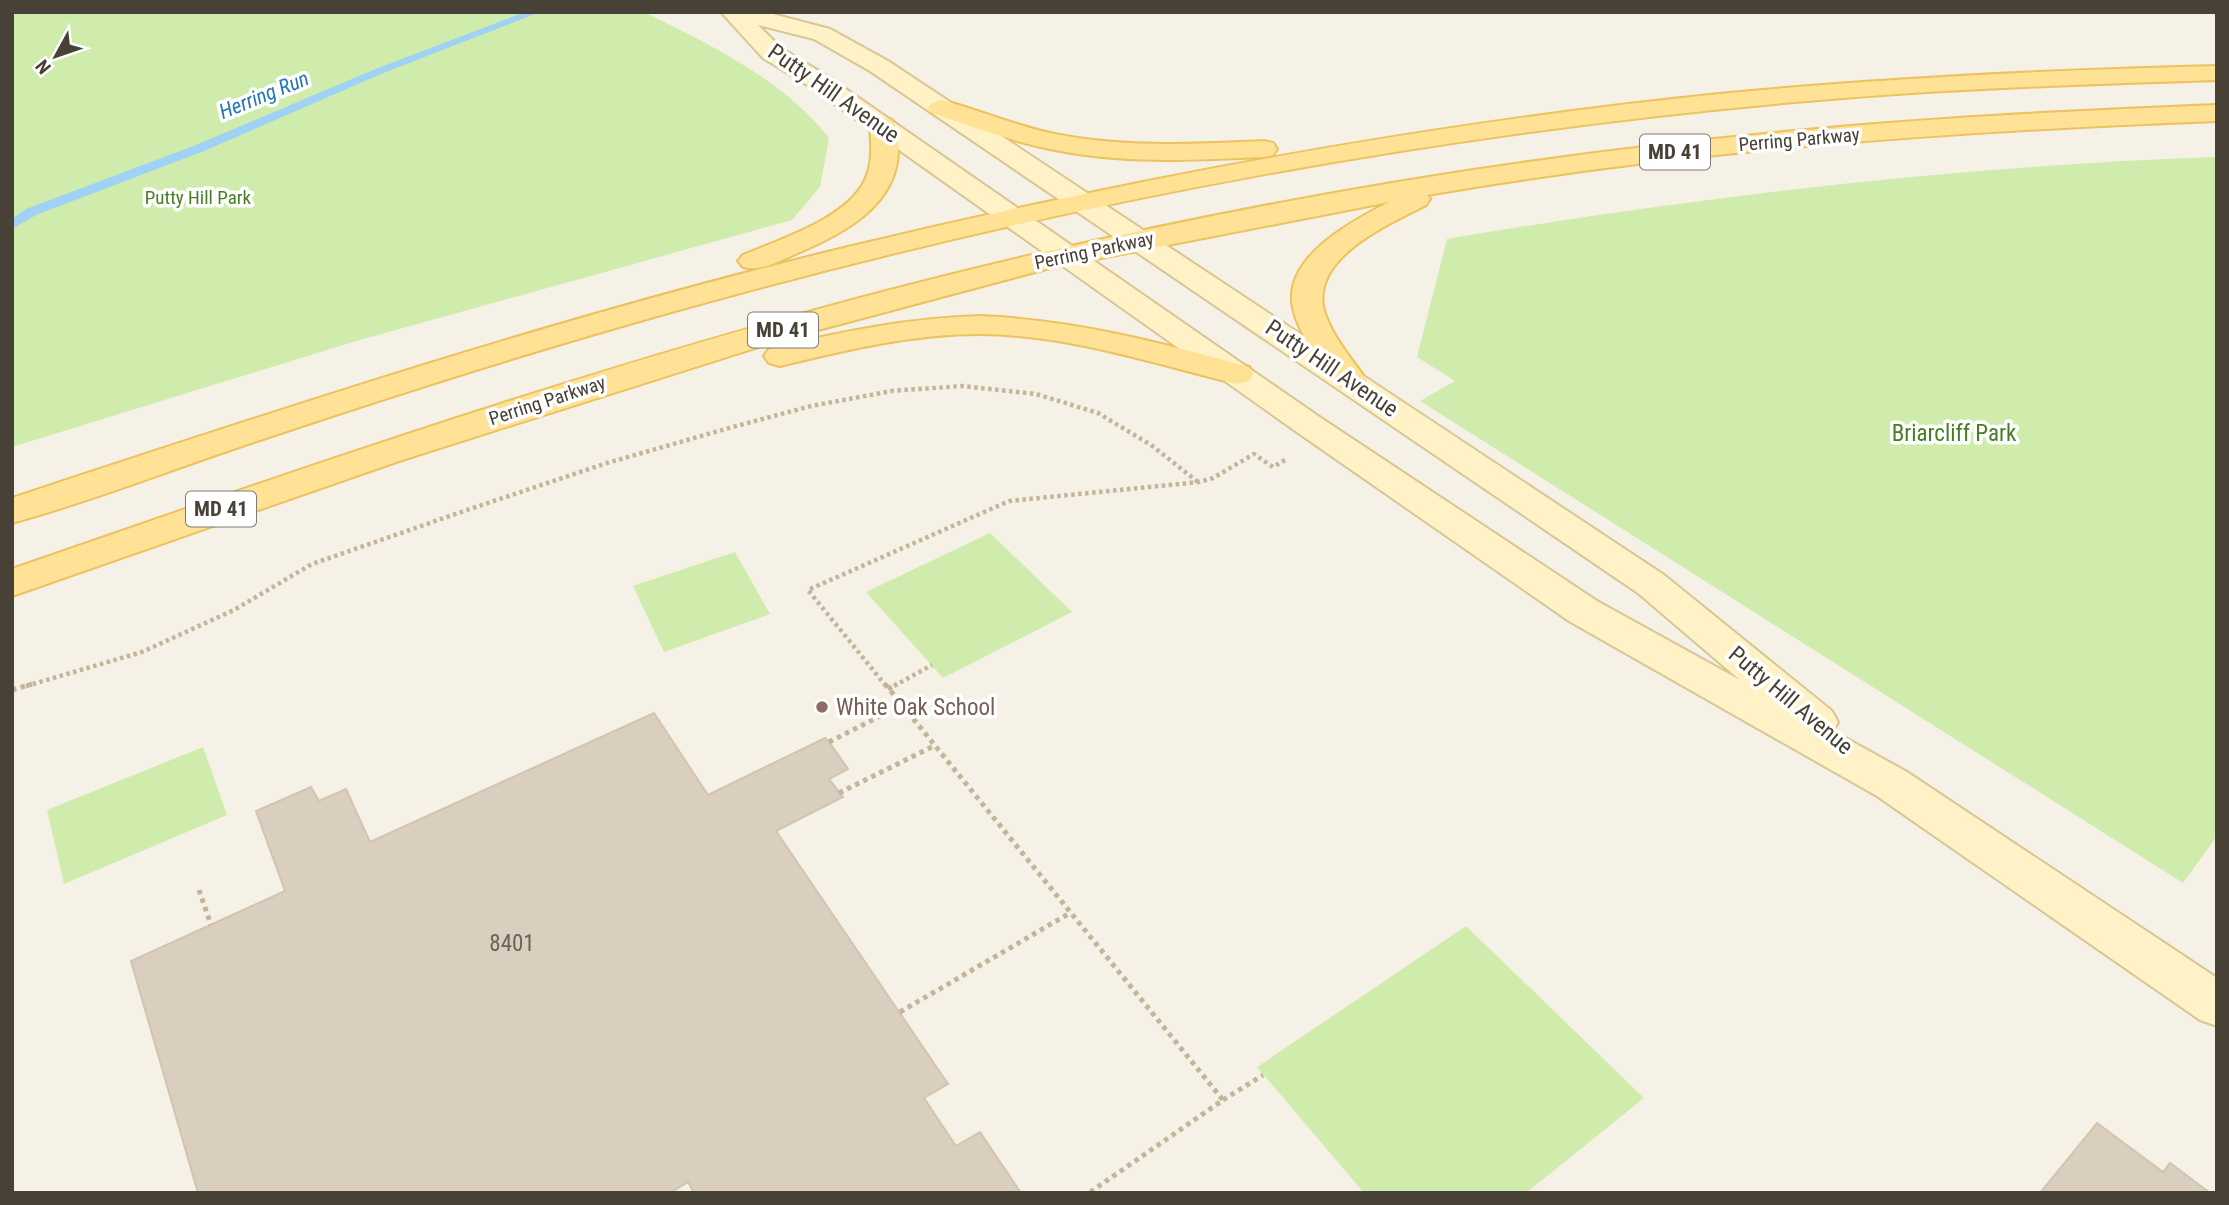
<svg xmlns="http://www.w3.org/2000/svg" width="2229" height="1205" viewBox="0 0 2229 1205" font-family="'Roboto Condensed',sans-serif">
<rect width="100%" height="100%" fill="#f5f1e7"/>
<g fill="#cfecad">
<path d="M 12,12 L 644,12 C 709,44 784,80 829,138 L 820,187 L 792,220 L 353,342 L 12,447 Z"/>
<path d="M 2217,157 L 2217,836 L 2183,883 L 1420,401 L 1455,381 L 1417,357 L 1447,239 C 1702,196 1959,166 2217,157 Z"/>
<path d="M 990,533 L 1072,612 L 943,678 L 866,592 Z"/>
<path d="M 735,552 L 770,614 L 664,652 L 633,586 Z"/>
<path d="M 203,747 L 227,815 L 64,884 L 47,810 Z"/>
<path d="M 1466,926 L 1644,1098 L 1526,1193 L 1364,1193 L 1257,1067 Z"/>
</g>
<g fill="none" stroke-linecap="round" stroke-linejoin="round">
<path fill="#9fd2f5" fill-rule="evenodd" d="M 525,12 L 540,12 L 381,74 L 204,151 L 36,215 L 12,229 L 12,219 L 26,209 L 196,145 L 373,70 Z"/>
</g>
<g fill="#dacfbf" stroke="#d2c5ae" stroke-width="2">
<path d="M 654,713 L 708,795 L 825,738 L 829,742 L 848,769 L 829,779 L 843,797 L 776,831 L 948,1084 L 924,1098 L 956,1146 L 980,1132 L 1021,1193 L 694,1193 L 688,1182 L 670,1193 L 198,1193 L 131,961 L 285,891 L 256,811 L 311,787 L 319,801 L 346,789 L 370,842 Z"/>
<path d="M 2097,1123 L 2163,1172 L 2170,1163 L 2210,1193 L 2040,1193 Z"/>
</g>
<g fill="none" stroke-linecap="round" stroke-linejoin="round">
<defs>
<path id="secondary" d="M 721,12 L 765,12 L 830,29 L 888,61 L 1664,575 L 1832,711 L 1838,722 L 1833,731 L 1907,772 L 2217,978 L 2217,1026 L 2200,1020 L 1877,796 L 1569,621 L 1294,430 L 809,86 L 763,58 ZM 758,25 L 814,39 L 870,71 L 1638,593 L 1740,680 L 1597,601 L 1318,416 L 827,76 L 781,48 Z"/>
<g id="primary">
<path d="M 2217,66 L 2217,80 C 2092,84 1967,88 1843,98 C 1470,128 1098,196 737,294 C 577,337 418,387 260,440 C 178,467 96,500 12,523 L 12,498 C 288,407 565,315 848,247 C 1135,178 1425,124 1719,94 C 1884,78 2050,70 2217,66 Z"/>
<path d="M 941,100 C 979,110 1016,126 1055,134 C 1123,148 1195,144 1264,141 L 1273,143 L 1277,149 L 1273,155 L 1264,157 C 1195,160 1124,164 1055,150 C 1013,142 973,127 932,113 L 928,108 L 932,103 Z"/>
<path d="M 2217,105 L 2217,121 C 1952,131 1688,150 1427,195 L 1430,199 L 1426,205 C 1390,224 1315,255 1323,306 C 1328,332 1353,360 1367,381 L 1363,388 L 1351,391 L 1339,388 C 1323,365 1299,336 1293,308 C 1282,257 1353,221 1389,202 L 1050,268 L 777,341 L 399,461 L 12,596 L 12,569 C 352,451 694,332 1045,252 C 1284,197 1530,156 1774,133 C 1921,118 2069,111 2217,105 Z"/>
<path d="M 883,118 L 892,120 C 898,128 897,137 898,146 C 900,206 841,235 793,255 C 777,262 761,272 743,267 L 738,261 L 743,255 C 780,239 853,217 867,175 C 873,159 871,142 870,126 L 874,120 Z"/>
<path d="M 981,316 C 1073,320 1160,342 1249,367 L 1253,374 L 1249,381 L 1237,384 C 1152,363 1069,335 980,334 C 912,334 846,350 780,366 L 769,363 L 764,356 L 769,349 C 839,332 908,318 981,316 Z"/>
</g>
</defs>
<use href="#secondary" stroke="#d8c694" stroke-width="4"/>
<use href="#primary" stroke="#ecc25e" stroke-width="4"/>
<g stroke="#c4b599" stroke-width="4.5" stroke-dasharray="3.5 3.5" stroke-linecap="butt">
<path d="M 26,686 L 142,652 L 234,610 L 312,564 L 467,510 L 607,463 L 729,428 L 811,406 L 892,391 L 962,386 L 1036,394 L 1098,413 L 1151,445 L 1198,482"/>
<path d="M 886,686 L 808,590 L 1009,501 L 1199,482 L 1213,478 L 1254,454 L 1273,467 L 1285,460"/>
<path d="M 894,686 L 932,665"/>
</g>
<g stroke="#c4b599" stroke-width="5" stroke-dasharray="4.5 4.5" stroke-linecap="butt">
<path d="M 885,684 L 1223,1100 L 1089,1193"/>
<path d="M 888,689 L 897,684"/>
<path d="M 12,690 L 32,684"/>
<path d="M 829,742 L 900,706"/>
<path d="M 839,793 L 934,746"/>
<path d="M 199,890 L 211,925"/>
<path d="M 900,1012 L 1070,913"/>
<path d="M 1223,1100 L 1263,1075"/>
</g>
<use href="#secondary" fill="#fff2c7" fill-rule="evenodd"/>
<use href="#primary" fill="#ffe296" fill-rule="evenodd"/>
</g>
<circle fill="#8d6e63" stroke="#fff" stroke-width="2.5" cx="822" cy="707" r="7"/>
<g text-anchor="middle" stroke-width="7" stroke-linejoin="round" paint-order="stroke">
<g font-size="19" fill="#484135" stroke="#fff">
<text transform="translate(1799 139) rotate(-5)" y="7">Perring Parkway</text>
<text transform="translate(1094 250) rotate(-12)" y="7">Perring Parkway</text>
<text transform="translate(547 400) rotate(-18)" y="7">Perring Parkway</text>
</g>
<g font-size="19" fill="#467e24" stroke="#fff">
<text x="198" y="204">Putty Hill Park</text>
</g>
<g font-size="21" font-style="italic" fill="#2677b3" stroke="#fff">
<text transform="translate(264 95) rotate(-22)" y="7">Herring Run</text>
</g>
<g fill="#fff" stroke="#7f7a72" stroke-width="2">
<rect x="1640" y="134.5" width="70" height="35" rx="5"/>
<rect x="748" y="312.5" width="70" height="35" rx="5"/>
<rect x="186" y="491.5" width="70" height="35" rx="5"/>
</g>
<g font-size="21" font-weight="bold" fill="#484135">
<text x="1675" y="159">MD 41</text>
<text x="783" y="337">MD 41</text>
<text x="221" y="516">MD 41</text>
</g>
<g font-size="23" fill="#484135" stroke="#fff">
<text transform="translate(834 93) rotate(35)" y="8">Putty Hill Avenue</text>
<text transform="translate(1332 368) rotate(34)" y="8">Putty Hill Avenue</text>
<text transform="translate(1791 700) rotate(40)" y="8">Putty Hill Avenue</text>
</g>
<g font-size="23" fill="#467e24" stroke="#fff">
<text x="1954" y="441">Briarcliff Park</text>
</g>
<g font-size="23" fill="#785e54" stroke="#fff" text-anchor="start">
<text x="836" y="715">White Oak School</text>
</g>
<g font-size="23" fill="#6c6458">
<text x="512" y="951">8401</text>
</g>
</g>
<rect width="2229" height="1205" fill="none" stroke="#484135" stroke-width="28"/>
<g transform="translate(56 56) rotate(230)" stroke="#ffffff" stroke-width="5" paint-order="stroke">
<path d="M0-5L12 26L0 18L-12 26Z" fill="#484135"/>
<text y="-10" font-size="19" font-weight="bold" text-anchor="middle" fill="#484135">N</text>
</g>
</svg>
